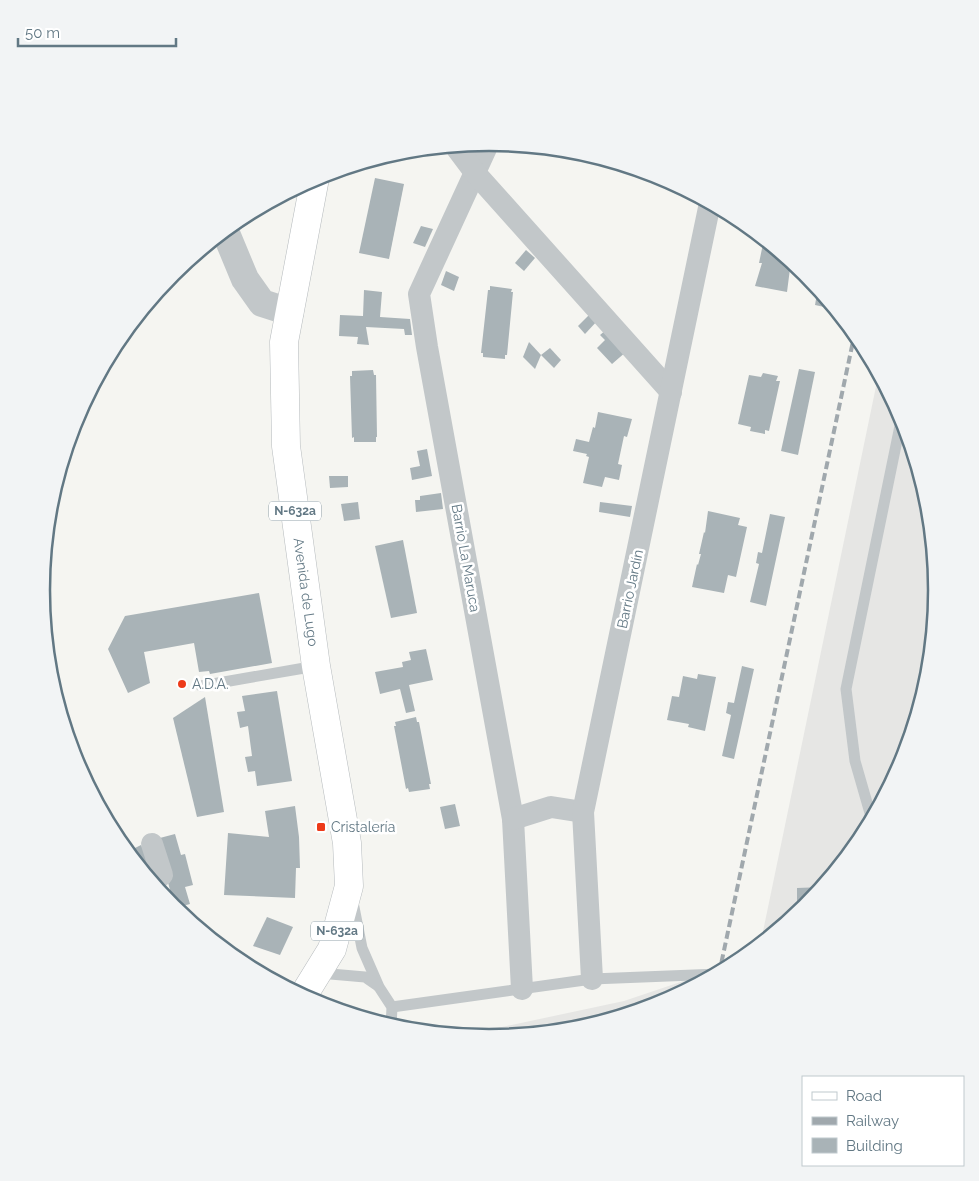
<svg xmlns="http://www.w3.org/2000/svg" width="979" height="1181" viewBox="0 0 979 1181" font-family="Raleway,sans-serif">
<rect width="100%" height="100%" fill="#f5f5f1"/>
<g fill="#e6e6e4">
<path d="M 879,372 L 904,419 L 929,503 L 938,591 L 929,678 L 904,762 L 862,840 L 806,908 L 760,946 Z"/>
<path d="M 740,962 L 661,1005 L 577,1030 L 489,1039 L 460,1036 L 624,1001 Z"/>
</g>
<g fill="#a9b3b7">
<path d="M 375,178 L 404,184 L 389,259 L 359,253 Z"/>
<path d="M 421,226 L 433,229 L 425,247 L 413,243 Z"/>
<path d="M 764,239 L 791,261 L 787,292 L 755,286 L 762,263 L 759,263 Z"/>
<path d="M 526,250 L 535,258 L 524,271 L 515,263 Z"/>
<path d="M 446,271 L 459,277 L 454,291 L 441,285 Z"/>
<path d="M 490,286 L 512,289 L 511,292 L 513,292 L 507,355 L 505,355 L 505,359 L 483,357 L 483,353 L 481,353 L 488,290 L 490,290 Z"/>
<path d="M 818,288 L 830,302 L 829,308 L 815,305 Z"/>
<path d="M 364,290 L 382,292 L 380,317 L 410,319 L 412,335 L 405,335 L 404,329 L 366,327 L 369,345 L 357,344 L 358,337 L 339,336 L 340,315 L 363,316 Z"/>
<path d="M 591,313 L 598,320 L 585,334 L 578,326 Z"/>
<path d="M 606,330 L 627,351 L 612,364 L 597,348 L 605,340 L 600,335 Z"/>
<path d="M 529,342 L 541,355 L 535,369 L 523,357 Z"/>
<path d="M 550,348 L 561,360 L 554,368 L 541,355 Z"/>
<path d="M 799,369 L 815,372 L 798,455 L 781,451 Z"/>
<path d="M 373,370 L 374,375 L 376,375 L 377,437 L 376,437 L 376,442 L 354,442 L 354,437 L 352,438 L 350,376 L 352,376 L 352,371 Z"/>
<path d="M 763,373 L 778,376 L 776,381 L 780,381 L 769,431 L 765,430 L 765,434 L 750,431 L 751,427 L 738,424 L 749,375 L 761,377 Z"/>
<path d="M 598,412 L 632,419 L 627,437 L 624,436 L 618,464 L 622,465 L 619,480 L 605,477 L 602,487 L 583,483 L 589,457 L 586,456 L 587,454 L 573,451 L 576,439 L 589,442 L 593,427 L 595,428 Z"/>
<path d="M 427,449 L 432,476 L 412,480 L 410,468 L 420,466 L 417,451 Z"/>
<path d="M 329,476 L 348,476 L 348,487 L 330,488 Z"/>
<path d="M 441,493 L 443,509 L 416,512 L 415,500 L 420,500 L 420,496 Z"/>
<path d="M 358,502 L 360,519 L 344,521 L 341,504 Z"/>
<path d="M 600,502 L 632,506 L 630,517 L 599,512 Z"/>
<path d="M 708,511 L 740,518 L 738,525 L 747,527 L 736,577 L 728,575 L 724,593 L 692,587 L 697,564 L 698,565 L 701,554 L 699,554 L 704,532 L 705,533 Z"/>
<path d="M 770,514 L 785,517 L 766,606 L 750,602 L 759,564 L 756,563 L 758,552 L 762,553 Z"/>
<path d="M 403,540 L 417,613 L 391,618 L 375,546 Z"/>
<path d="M 259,593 L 272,663 L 210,674 L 209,671 L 199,672 L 194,643 L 144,652 L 150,683 L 128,693 L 108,649 L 125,616 Z"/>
<path d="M 426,649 L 433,680 L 409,685 L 415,711 L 406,713 L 400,689 L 380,694 L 375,672 L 403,667 L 402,662 L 411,660 L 409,652 Z"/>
<path d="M 742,666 L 754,669 L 734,759 L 722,756 L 731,715 L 726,713 L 728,702 L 734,703 Z"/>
<path d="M 698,674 L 716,677 L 705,731 L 688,727 L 689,724 L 667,720 L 672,696 L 679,697 L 683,676 L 697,679 Z"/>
<path d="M 277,691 L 292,781 L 257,786 L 255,771 L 248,772 L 245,757 L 252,756 L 248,726 L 240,728 L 237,712 L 245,711 L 242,696 Z"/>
<path d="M 205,697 L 224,812 L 197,817 L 173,718 Z"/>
<path d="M 416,717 L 417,722 L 419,722 L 431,784 L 429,784 L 430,789 L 409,792 L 408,788 L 406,789 L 394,726 L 396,726 L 395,722 Z"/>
<path d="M 455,804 L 460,826 L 445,829 L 440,807 Z"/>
<path d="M 295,806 L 299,837 L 300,868 L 296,868 L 295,898 L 224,895 L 228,833 L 269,837 L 265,811 Z"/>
<path d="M 175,834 L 181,855 L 185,854 L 193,885 L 185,887 L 190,904 L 175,908 L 156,839 Z"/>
<path d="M 141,845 L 152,868 L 144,872 L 127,852 Z"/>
<path d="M 823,887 L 813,900 L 797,901 L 797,888 Z"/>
<path d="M 267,917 L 293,927 L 280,955 L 253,946 Z"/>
</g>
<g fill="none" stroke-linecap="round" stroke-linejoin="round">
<defs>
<path id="primary" d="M 303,996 L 332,949 L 349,886 L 347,843 L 316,666 L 286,446 L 284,342 L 315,178"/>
</defs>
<use href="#primary" stroke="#b5babd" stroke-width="29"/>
<g stroke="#c2c7c9" stroke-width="11">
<path d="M 201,686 L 316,666"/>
<path d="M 872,820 L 855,761 L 846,689 L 902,416"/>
<path d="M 353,902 L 362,948 L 379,987 L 392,1007 L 391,1027"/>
<path d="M 319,973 L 365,977 L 378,986"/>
<path d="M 392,1007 L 592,979 L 719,974"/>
</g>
<g stroke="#c2c7c9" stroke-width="22">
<path d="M 489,142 L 419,294 L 427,347 L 513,819 L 522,989"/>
<path d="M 455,146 L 476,174 L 671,392"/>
<path d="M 513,819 L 551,807 L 583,812"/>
<path d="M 150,880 L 162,875 L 152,844"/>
<path d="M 592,979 L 583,812 L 710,203"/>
</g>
<path stroke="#c2c7c9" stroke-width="28" d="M 225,231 L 245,279 L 262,303 L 290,312"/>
<use href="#primary" stroke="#fff" stroke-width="28"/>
<path stroke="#a0a8ad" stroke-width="4" stroke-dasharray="8 4" stroke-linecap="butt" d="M 719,974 L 855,332"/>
</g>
<g fill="#ed3a19" stroke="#fff" stroke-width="2">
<circle cx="182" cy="684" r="5"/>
<rect x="316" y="822" width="10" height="10" rx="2.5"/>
</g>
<g text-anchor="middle" stroke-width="5" stroke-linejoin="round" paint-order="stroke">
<g fill="#fff" stroke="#91a0a9" stroke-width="1">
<rect x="269" y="501.5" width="52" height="19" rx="4"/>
<rect x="311" y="921.5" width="52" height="19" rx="4"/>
</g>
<g font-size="12" font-weight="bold" fill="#627884">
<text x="295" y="515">N-632a</text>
<text x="337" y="935">N-632a</text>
</g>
<g font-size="14" fill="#627884" stroke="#fff">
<text transform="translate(466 558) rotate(80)" y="5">Barrio La Maruca</text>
<text transform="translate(630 589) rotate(-78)" y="5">Barrio Jardín</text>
<text transform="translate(306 592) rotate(82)" y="5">Avenida de Lugo</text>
</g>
<g font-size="14" fill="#627884" stroke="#fff" text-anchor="start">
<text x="192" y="689">A.D.A.</text>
<text x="331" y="832">Cristalería</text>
</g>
</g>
<path d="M0 0H979V1181H0ZM50 590a439 439 0 1 1 878 0a439 439 0 1 1-878 0Z" fill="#f2f4f5" fill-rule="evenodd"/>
<path fill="none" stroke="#627884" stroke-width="2.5" d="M50 590a439 439 0 1 1 878 0a439 439 0 1 1-878 0Z"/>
<rect x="802" y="1076" width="162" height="90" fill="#ffffff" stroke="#c0c9ce"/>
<rect x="812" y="1092" width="25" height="8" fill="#ffffff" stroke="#c0c9ce"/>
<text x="846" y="1101" font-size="15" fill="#627884">Road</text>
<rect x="812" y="1117" width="25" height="8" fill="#a0a8ad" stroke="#c0c9ce"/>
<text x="846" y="1126" font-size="15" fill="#627884">Railway</text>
<rect x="812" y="1138" width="25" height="15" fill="#a9b3b7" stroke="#c0c9ce"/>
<text x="846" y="1151" font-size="15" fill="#627884">Building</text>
<path d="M18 38v8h158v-8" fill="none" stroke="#627884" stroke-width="2.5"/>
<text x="25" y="38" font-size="15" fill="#627884" stroke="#ffffff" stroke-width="4" paint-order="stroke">50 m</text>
</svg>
